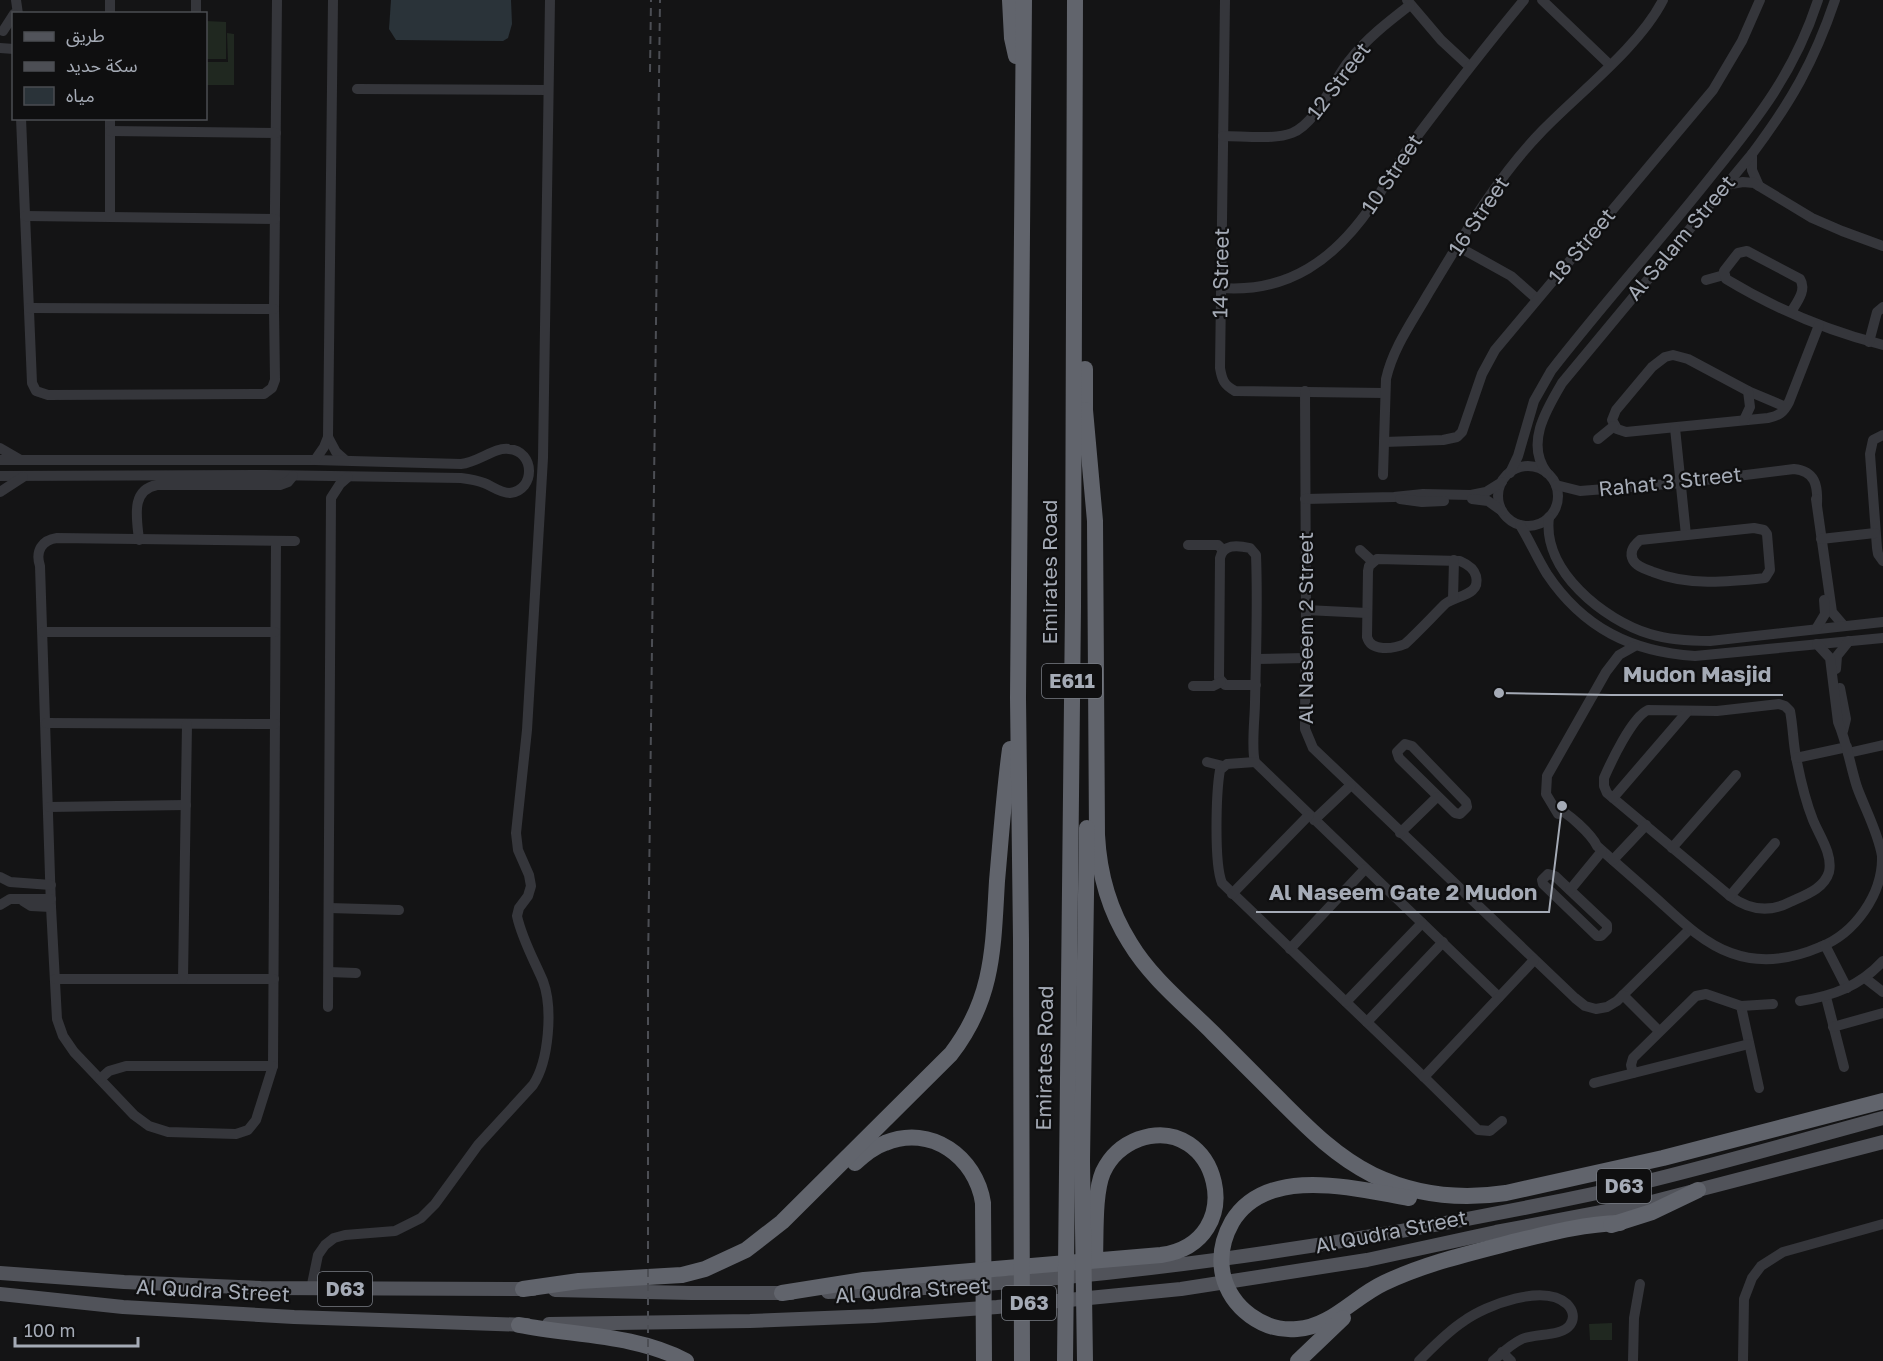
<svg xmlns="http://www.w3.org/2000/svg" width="1883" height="1361" viewBox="0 0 1883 1361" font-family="'Golos Text','Noto Sans Arabic',sans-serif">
<rect width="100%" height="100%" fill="#141415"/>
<g fill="#202820">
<path d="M 206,21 L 226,22 L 226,59 L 206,59 Z"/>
<path d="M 227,33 L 234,34 L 234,85 L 206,85 L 206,62 L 228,62 Z"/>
<path d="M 1612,1323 L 1612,1340 L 1590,1340 L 1589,1324 Z"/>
</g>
<path fill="#2a3339" d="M 391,0 L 511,0 L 512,24 L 508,38 L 503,41 L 396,40 L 389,29 Z"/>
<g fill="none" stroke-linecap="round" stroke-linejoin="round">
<g stroke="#35363b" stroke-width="10">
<path d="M 16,0 L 18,14"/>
<path d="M 110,0 L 110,14"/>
<path d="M 196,0 L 196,13"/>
<path d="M 1225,0 L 1220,368 C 1222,380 1224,385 1235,391 L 1384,393"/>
<path d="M 1407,0 L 1441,40 L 1469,66"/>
<path d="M 1542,0 L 1610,65"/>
<path d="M 3,31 L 14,14"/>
<path d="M 0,48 L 14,49"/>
<path d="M 357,89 L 548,90"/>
<path d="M 21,118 L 32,383 L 36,391 L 48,395 L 264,394 L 272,388 L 275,380 L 274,309 L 277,0"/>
<path d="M 110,118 L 110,217"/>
<path d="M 110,131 L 276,133"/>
<path d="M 1223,136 C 1243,136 1275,140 1292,133 C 1317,123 1332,82 1349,61 C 1366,39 1388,22 1410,5"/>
<path d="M 1752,154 L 1752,170 L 1759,186"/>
<path d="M 1726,185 L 1743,182 L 1754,183 L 1812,218 L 1842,231 L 1883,246"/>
<path d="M 25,216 L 275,219"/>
<path d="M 1457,246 L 1511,276 L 1537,299"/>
<path d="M 1706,280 L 1724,275"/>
<path d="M 1221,288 C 1289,293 1335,259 1372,205 C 1386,185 1397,163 1412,143 C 1448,95 1485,47 1524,0"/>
<path d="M 29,308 L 274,309"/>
<path d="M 1791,312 C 1797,302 1807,290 1800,279 L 1747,251 L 1738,253 L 1724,271 L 1726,279 C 1774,308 1828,331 1883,345"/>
<path d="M 1869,342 L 1877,312 L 1883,307"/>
<path d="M 1305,391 L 1306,610 L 1305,719 L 1305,729 L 1313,748 L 1575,998 L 1585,1006 L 1596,1009 L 1607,1007 L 1617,1001 L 1690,929"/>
<path d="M 1786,407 L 1748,391 L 1688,359 L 1673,355 L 1665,357 L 1652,367 L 1616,410 L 1612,420 L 1617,429 L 1626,432 L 1768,418 C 1779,416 1784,412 1789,402 L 1819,325"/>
<path d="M 1744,420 L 1750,407 L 1748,391"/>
<path d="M 1675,428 L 1686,535"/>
<path d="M 1883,435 L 1873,440 L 1870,454 L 1877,548 L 1878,554 L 1883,561"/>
<path d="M 328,437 L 336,452 L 345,460"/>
<path d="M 1598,439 L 1614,426"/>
<path d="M 1384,442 L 1443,440 L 1457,437 L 1462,432 L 1482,374 L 1495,350 L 1713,90 L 1742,41 L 1760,0"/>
<path d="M 0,448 L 19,459"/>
<path d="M 0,460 L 315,460 L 461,464 C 479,462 494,447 509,449 C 535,451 536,490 510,493 C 500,493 492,486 484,483 C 476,480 469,479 461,478 L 267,475 L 0,476"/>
<path d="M 315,460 L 324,447 L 328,437 L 333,0"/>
<circle cx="1528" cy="496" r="30"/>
<path d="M 1510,473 L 1518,456 L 1534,401 L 1551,371 C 1603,304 1660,241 1713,174 C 1759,117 1795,71 1818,0"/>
<path d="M 1547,473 C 1525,444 1546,410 1562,383 L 1752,154 C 1791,102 1814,62 1835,0"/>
<path d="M 1383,475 L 1386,379 C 1393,348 1412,322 1428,294 C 1462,238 1496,178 1543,130 C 1580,92 1639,47 1663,0"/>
<path d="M 1556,485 L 1580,491 L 1681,483 L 1794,469 C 1815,471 1818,485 1817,504"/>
<path d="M 0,492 L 23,477"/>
<path d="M 1305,499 L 1394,497 L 1423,494 L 1471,495 L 1486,492 L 1502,482"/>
<path d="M 1400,499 L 1422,502 L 1444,501"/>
<path d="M 1472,499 L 1488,501 L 1502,511"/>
<path d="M 1816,499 L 1832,612 L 1844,626"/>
<path d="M 1549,517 C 1542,571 1604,620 1650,634 C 1670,640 1689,641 1710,641 L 1883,622"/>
<path d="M 1520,525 C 1530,541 1537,558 1547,574 C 1583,628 1632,652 1695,656 L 1883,638"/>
<path d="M 1754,528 L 1764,530 L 1767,534 L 1770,570 L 1765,578 C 1727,582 1688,586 1653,572 C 1646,569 1637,567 1633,560 C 1629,552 1634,545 1640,540 Z"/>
<path d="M 1821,539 L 1875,533"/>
<path d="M 139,540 C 137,519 130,490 157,485 L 280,485 L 288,482 L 293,476"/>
<path d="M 276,541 L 273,1066 L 256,1120 L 248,1130 L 236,1134 L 168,1132 L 149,1126 L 134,1115 L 74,1052 L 63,1036 L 57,1019 L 51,907 L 40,566 C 35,551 42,540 57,538 L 295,541"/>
<path d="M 1188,545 L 1218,545 L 1223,550"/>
<path d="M 1360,550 L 1372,561"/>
<path d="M 1377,559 L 1460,561 C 1467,564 1474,568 1476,576 C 1481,596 1456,595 1445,604 C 1432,617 1419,631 1405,644 C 1393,649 1371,652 1367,637 L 1368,571 L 1369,566 Z"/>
<path d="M 1453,599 L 1454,560"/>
<path d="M 1306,610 L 1367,613"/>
<path d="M 1816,629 L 1825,614 L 1824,600"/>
<path d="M 43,632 L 275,632"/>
<path d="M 1256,659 L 1305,658"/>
<path d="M 1836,669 L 1837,656 L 1849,641"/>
<path d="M 1256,685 L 1225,685 L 1219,678 L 1220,558 C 1223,544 1237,545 1250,548 L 1256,555 C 1258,604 1256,653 1255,702 C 1255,717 1251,749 1255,762 L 1499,997"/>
<path d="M 1193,686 L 1213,686 L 1221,682"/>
<path d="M 1840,688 L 1846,719 L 1843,731"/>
<path d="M 1779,704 L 1785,706 L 1790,711 C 1793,726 1793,742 1796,757 C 1800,778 1805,800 1813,820 C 1819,835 1833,854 1829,872 C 1824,889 1805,895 1790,902 C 1769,913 1749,910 1730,896 L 1607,793 L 1604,786 L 1604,778 C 1611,762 1632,717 1648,710 L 1717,711 Z"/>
<path d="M 46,723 L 275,724"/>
<path d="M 1405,744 L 1412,746 L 1466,802 L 1467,807 L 1460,814 L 1455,813 L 1399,758 L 1397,752 Z"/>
<path d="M 1848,753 L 1883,745"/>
<path d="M 1796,758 L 1847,747"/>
<path d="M 1207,762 L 1223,766"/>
<path d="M 1255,762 L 1227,764 L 1220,770 C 1216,793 1214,864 1222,883 L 1424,1077 L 1478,1130 L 1490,1131 L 1502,1121"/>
<path d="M 1613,798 L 1687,712"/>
<path d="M 49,807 L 186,805"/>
<path d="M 1555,808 C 1567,811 1592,835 1597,846 C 1617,864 1638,882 1658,900 C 1680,920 1703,943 1731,953 C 1761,964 1792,959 1820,947 C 1854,934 1883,895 1882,856 C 1878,832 1865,809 1857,787 C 1850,765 1847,743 1838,722 L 1830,658 L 1817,644"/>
<path d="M 1558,814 L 1546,794 L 1547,776 L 1606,672 L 1619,655 L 1635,646"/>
<path d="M 1314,820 L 1351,785"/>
<path d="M 1400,833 L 1437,797"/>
<path d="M 1672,848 L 1736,775"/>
<path d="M 1613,860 L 1646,825"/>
<path d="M 1548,874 L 1555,876 L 1607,925 L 1607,930 L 1601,936 L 1597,936 L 1543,884 L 1542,880 Z"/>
<path d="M 0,877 L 10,882 L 51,885"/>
<path d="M 1570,890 L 1602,851"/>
<path d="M 1232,894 L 1309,815"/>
<path d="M 1730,896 L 1775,843"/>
<path d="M 23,901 L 31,906 L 51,907"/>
<path d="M 0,905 L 10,899 L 51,899"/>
<path d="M 329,908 L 399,910"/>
<path d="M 1825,945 L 1847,988"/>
<path d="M 1290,949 L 1365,869"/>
<path d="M 329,972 L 356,973"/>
<path d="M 1865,978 L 1883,992"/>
<path d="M 55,979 L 274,979"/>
<path d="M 183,979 L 187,724"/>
<path d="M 1623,995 L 1659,1031"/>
<path d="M 1826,997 L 1844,1067"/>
<path d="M 1800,1001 C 1833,996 1860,986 1883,961"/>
<path d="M 1346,1002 L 1422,923"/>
<path d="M 1741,1006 L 1759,1088"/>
<path d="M 328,1007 L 331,498 L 340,484 L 348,477"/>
<path d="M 1367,1022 L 1443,942"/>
<path d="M 1833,1027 L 1883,1013"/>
<path d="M 1633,1073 L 1631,1065 L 1633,1058 L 1696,996 L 1706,994 L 1741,1006 L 1773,1004"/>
<path d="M 1424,1077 L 1534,960"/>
<path d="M 100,1079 L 109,1071 L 126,1066 L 273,1066"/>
<path d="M 1594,1083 L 1749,1044"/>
<path d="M 311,1289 L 318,1255 L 325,1245 L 334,1238 L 345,1235 L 395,1231 L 421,1218 L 435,1204 L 478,1145 L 533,1085 C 549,1061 553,1008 543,981 C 534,960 522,939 517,916 L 519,908 L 528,896 L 531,886 L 529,875 L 518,850 L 516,833 L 527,730 L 543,458 L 550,0"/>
<path d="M 1502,1352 L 1511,1361"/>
<path d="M 1419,1361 C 1433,1347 1447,1332 1464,1321 C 1486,1305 1544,1283 1567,1304 C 1573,1310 1575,1318 1570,1325 C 1561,1337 1536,1333 1522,1339 C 1511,1344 1502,1353 1493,1361"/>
<path d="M 1633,1361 L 1634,1318 L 1640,1284"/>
<path d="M 1743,1361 L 1744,1299 L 1752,1278 L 1761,1266 L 1783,1252 L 1883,1224"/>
</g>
<g stroke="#51535a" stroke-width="14">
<path d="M 0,1273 L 124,1282 L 261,1288 L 533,1289"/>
<path d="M 555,1290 L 691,1293 L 791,1293"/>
<path d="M 828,1292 C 1089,1285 1347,1246 1602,1192 C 1696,1171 1790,1143 1883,1118"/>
<path d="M 0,1294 L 123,1307 L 294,1317 L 527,1325"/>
<path d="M 549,1324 L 750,1321 L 874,1316 L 997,1307 L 1181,1289 L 1367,1260 L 1496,1232 L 1644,1204 L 1883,1142"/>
</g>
<g stroke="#61646c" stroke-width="16">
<path d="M 1010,0 L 1012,38 L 1016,56"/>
<path d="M 1085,369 L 1085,421"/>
<path d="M 1085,410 L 1095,521 L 1097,835 C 1099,874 1109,910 1130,943 C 1151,978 1185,1005 1213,1033 C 1235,1055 1256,1076 1278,1098 C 1307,1127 1335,1156 1373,1175 C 1415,1195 1460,1200 1506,1193 L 1663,1158 L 1883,1101"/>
<path d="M 855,1163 C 864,1155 873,1147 885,1143 C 931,1124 976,1157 983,1203 L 984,1361"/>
<path d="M 1409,1198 C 1356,1189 1267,1164 1232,1222 C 1223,1238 1219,1257 1223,1275 C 1231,1308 1263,1332 1297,1329 C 1331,1327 1354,1297 1384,1283 C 1424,1264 1466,1254 1509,1243 C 1546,1234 1582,1224 1620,1223"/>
<path d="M 1611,1225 L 1652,1212 L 1698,1190"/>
<path d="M 523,1289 L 579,1281 L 682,1275 L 705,1269 L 746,1250 L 782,1222 L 951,1054 C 994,998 993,948 997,881 C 1001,837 1004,793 1010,749"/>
<path d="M 782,1293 L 864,1280 L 1161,1255 C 1252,1242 1218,1112 1139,1139 C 1123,1145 1110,1157 1103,1172 C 1094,1193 1096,1234 1095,1258"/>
<path d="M 519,1325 C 576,1336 634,1334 686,1361"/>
<path d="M 1022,1361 L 1021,939 L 1018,698 L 1024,0"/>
<path d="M 1065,1361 L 1073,607 L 1075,0"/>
<path d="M 1085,1361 L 1082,1161 L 1087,828"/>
<path d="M 1298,1361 L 1343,1318"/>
</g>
<g stroke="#4c4e54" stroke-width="2" stroke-dasharray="8 6" stroke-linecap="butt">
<path d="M 650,72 L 651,0"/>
<path d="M 648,1361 L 648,969 L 660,0"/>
</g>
</g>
<g text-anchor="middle" stroke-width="4.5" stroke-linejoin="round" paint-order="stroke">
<g fill="#0f0f10" stroke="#787c84" stroke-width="1.5">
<rect x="1042" y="664" width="60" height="34" rx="4.5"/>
<rect x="1597" y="1169" width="54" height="34" rx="4.5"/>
<rect x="318" y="1272" width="54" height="34" rx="4.5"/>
<rect x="1002" y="1286" width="54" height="34" rx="4.5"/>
</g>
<g font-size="20" font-weight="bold" fill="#a5abb6">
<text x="1072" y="688">E611</text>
<text x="1624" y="1193">D63</text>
<text x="345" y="1296">D63</text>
<text x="1029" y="1310">D63</text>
</g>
<g font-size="21" fill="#a5abb6" stroke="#0f0f10">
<text transform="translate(1339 81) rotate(-53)" y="7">12 Street</text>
<text transform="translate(1392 174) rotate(-56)" y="7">10 Street</text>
<text transform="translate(1479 216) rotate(-56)" y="7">16 Street</text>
<text transform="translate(1681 238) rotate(-50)" y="7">Al Salam Street</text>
<text transform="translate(1582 246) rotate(-50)" y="7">18 Street</text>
<text transform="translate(1221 273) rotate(-89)" y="7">14 Street</text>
<text transform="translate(1670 482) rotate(-6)" y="7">Rahat 3 Street</text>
<text transform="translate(1050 572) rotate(-90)" y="7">Emirates Road</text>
<text transform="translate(1306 628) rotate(-90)" y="7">Al Naseem 2 Street</text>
<text transform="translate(1045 1058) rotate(-89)" y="7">Emirates Road</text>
<text transform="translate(1391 1232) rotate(-11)" y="7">Al Qudra Street</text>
<text transform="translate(213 1291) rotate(3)" y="7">Al Qudra Street</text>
<text transform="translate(912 1291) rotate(-4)" y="7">Al Qudra Street</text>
</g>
</g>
<path fill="none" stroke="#a5abb6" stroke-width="2" d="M1499 693L1611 695H1783M1562 806L1549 912H1256"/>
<g fill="#a5abb6" stroke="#0f0f10" stroke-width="2">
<circle cx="1499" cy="693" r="6"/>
<circle cx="1562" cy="806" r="6"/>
</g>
<g font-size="22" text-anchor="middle" font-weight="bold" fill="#a5abb6" stroke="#0f0f10" stroke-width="4.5" stroke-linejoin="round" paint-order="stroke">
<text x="1697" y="682">Mudon Masjid</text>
<text x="1403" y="900">Al Naseem Gate 2 Mudon</text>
</g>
<rect x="12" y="12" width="195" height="108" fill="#0f0f10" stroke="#4b4d52" stroke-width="1.5"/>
<rect x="24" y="32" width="30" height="9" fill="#51535a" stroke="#4b4d52" stroke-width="1.5"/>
<text x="66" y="42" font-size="18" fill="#a5abb6">طريق</text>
<rect x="24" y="62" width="30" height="9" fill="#4c4e54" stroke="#4b4d52" stroke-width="1.5"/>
<text x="66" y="72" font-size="18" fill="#a5abb6">سكة حديد</text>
<rect x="24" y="87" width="30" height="18" fill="#2a3339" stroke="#4b4d52" stroke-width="1.5"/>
<text x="66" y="102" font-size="18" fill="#a5abb6">مياه</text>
<path d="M15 1337v9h123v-9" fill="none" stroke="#a5abb6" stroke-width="3"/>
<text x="24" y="1337" font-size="18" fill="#a5abb6" stroke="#0f0f10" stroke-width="4.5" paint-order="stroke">100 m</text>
</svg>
